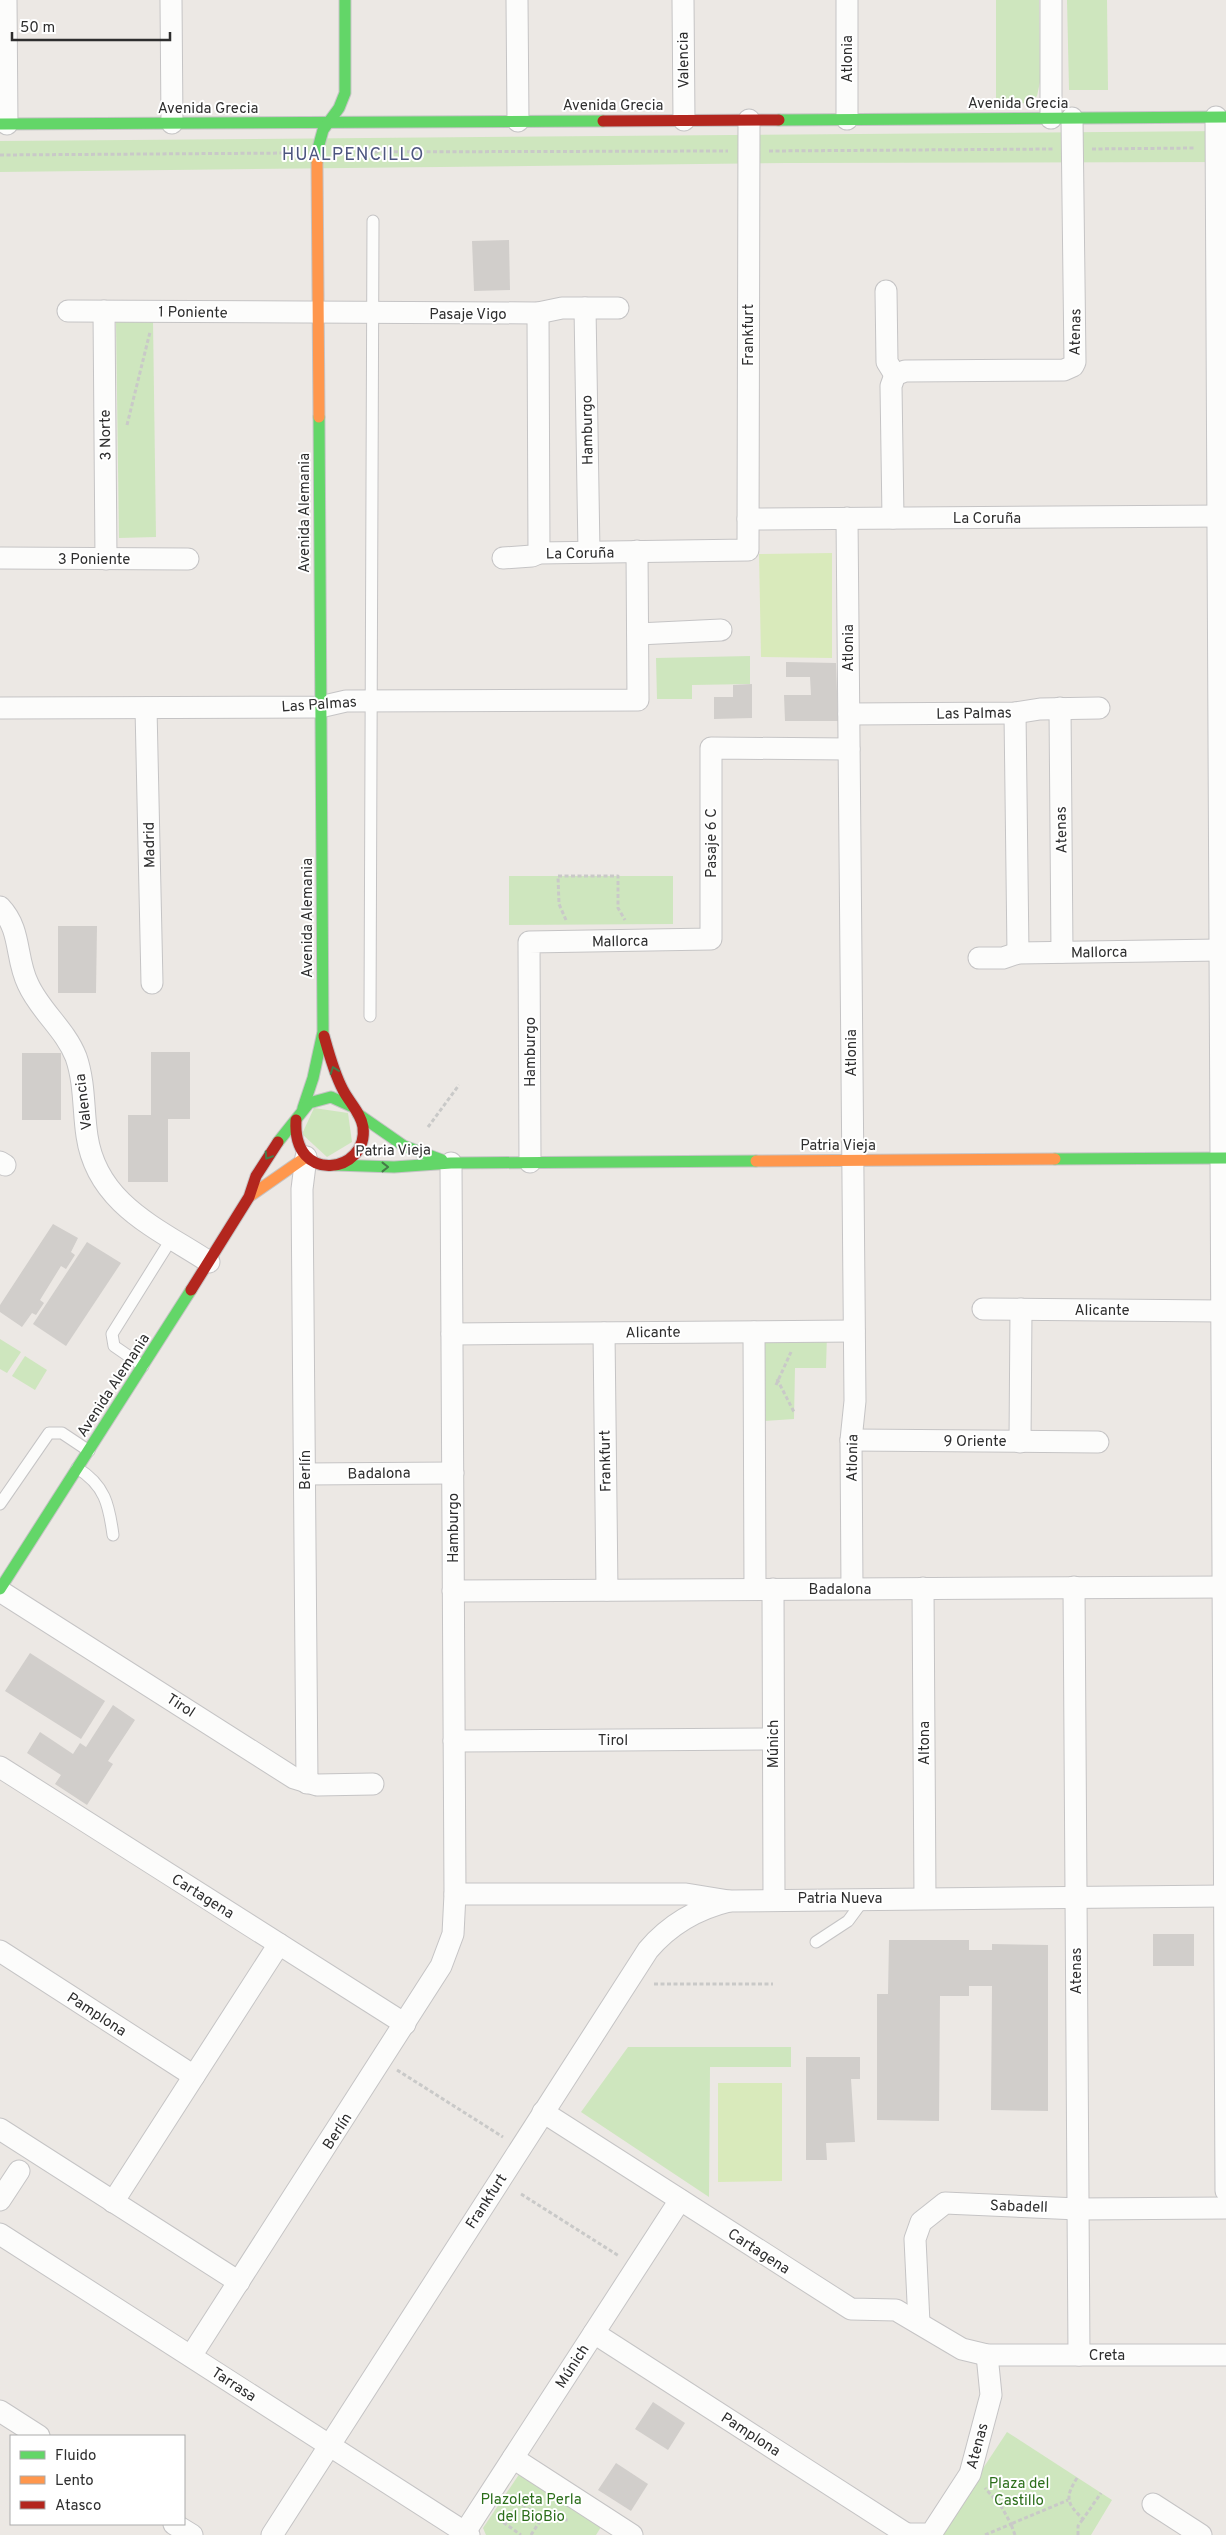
<svg xmlns="http://www.w3.org/2000/svg" width="1226" height="2535" viewBox="0 0 1226 2535" font-family="Overpass,sans-serif">
<rect width="100%" height="100%" fill="#ece8e4"/>
<g fill="#cee6be">
<path d="M 996,0 L 1039,0 L 1040,82 L 1037,96 L 1030,103 L 996,104 Z"/>
<path d="M 1067,0 L 1107,0 L 1108,90 L 1069,90 Z"/>
<path d="M 1226,131 L 1226,162 L 786,163 L 0,172 L 0,141 Z"/>
<path d="M 153,320 L 156,537 L 119,538 L 116,321 Z"/>
<path d="M 750,656 L 750,684 L 692,685 L 692,699 L 657,699 L 656,658 Z"/>
<path d="M 509,876 L 673,876 L 673,924 L 509,925 Z"/>
<path d="M 314,1108 L 348,1113 L 352,1142 L 327,1157 L 302,1134 Z"/>
<path d="M 827,1334 L 826,1368 L 795,1368 L 794,1419 L 764,1421 L 762,1341 Z"/>
<path d="M 0,1339 L 21,1352 L 7,1373 L 0,1369 Z"/>
<path d="M 25,1356 L 47,1370 L 35,1390 L 12,1376 Z"/>
<path d="M 628,2047 L 791,2047 L 791,2067 L 710,2067 L 709,2197 L 581,2112 Z"/>
<path d="M 1007,2432 L 1112,2500 L 1091,2535 L 939,2535 Z"/>
<path d="M 520,2473 L 601,2527 L 596,2535 L 486,2535 L 483,2528 Z"/>
</g>
<g fill="#d9eabb">
<path d="M 832,553 L 832,658 L 761,657 L 759,554 Z"/>
<path d="M 718,2083 L 782,2083 L 782,2181 L 718,2182 Z"/>
</g>
<g fill="#d1cecb">
<path d="M 509,240 L 510,290 L 474,291 L 472,241 Z"/>
<path d="M 786,662 L 836,663 L 838,721 L 785,721 L 784,695 L 811,695 L 810,677 L 786,677 Z"/>
<path d="M 752,684 L 752,718 L 714,719 L 714,697 L 733,697 L 733,685 Z"/>
<path d="M 58,926 L 97,926 L 96,993 L 58,993 Z"/>
<path d="M 151,1052 L 190,1052 L 190,1119 L 168,1119 L 168,1182 L 128,1182 L 128,1115 L 151,1115 Z"/>
<rect x="22" y="1053" width="39" height="67"/>
<path d="M 53,1224 L 78,1238 L 71,1252 L 75,1255 L 66,1269 L 61,1266 L 40,1300 L 44,1303 L 36,1315 L 32,1313 L 22,1327 L 0,1312 L 0,1305 Z"/>
<path d="M 87,1242 L 121,1263 L 66,1346 L 33,1324 Z"/>
<path d="M 30,1653 L 105,1701 L 81,1739 L 5,1691 Z"/>
<path d="M 113,1705 L 135,1720 L 108,1761 L 113,1764 L 87,1805 L 55,1784 L 61,1775 L 27,1753 L 40,1732 L 73,1754 L 80,1743 L 86,1747 Z"/>
<rect x="1153" y="1934" width="41" height="32"/>
<path d="M 889,1940 L 969,1940 L 969,1950 L 992,1950 L 992,1944 L 1048,1945 L 1048,2111 L 991,2110 L 992,1986 L 969,1986 L 969,1996 L 940,1996 L 939,2121 L 877,2120 L 877,1994 L 888,1994 Z"/>
<path d="M 806,2057 L 860,2057 L 860,2079 L 851,2079 L 855,2142 L 826,2143 L 827,2160 L 806,2160 Z"/>
<path d="M 653,2402 L 685,2423 L 668,2450 L 635,2429 Z"/>
<path d="M 616,2463 L 648,2484 L 631,2511 L 598,2490 Z"/>
</g>
<g fill="none" stroke-linecap="round" stroke-linejoin="round">
<defs>
<g id="lane">
<path d="M 370,1016 L 373,221"/>
<path d="M 143,1366 L 114,1346 L 112,1334 L 172,1238"/>
<path d="M 77,1468 C 105,1485 109,1505 113,1535"/>
<path d="M 0,1504 L 49,1433 L 62,1433 L 89,1451"/>
<path d="M 816,1942 L 848,1921 L 865,1898"/>
</g>
<g id="street">
<path d="M 6,0 L 7,124"/>
<path d="M 171,0 L 172,123"/>
<path d="M 517,0 L 518,121"/>
<path d="M 683,0 L 684,120"/>
<path d="M 847,0 L 847,119"/>
<path d="M 1051,0 L 1051,118"/>
<path d="M 1216,117 L 1226,2191"/>
<path d="M 886,291 L 887,362 L 895,375"/>
<path d="M 585,308 L 589,552"/>
<path d="M 68,311 L 538,313 L 562,308 L 618,308"/>
<path d="M 104,311 L 106,559"/>
<path d="M 538,313 L 539,553"/>
<path d="M 847,518 L 855,1401 L 851,1440 L 852,1588"/>
<path d="M 893,518 L 891,386 L 895,375 L 905,371 L 1064,370 L 1073,366 L 1075,362 L 1072,118"/>
<path d="M 748,519 L 1226,516"/>
<path d="M 0,558 L 188,559"/>
<path d="M 503,558 L 532,556 L 539,553 L 748,550 L 749,120"/>
<path d="M 638,634 L 721,630"/>
<path d="M 0,708 L 320,707 L 346,701 L 638,700 L 637,551"/>
<path d="M 146,708 L 152,983"/>
<path d="M 1060,708 L 1062,952"/>
<path d="M 1015,713 L 1018,953"/>
<path d="M 849,714 L 1015,713 L 1040,709 L 1099,708"/>
<path d="M 0,907 C 22,930 15,958 28,984 C 40,1011 65,1029 76,1057 C 85,1083 83,1110 87,1136 C 97,1204 157,1228 209,1262"/>
<path d="M 979,958 L 1003,958 L 1018,953 L 1220,950"/>
<path d="M 306,1157 L 302,1189 L 307,1783"/>
<path d="M 0,1162 L 5,1165"/>
<path d="M 530,1162 L 529,942 L 711,939 L 711,748 L 849,749"/>
<path d="M 983,1309 L 1222,1311"/>
<path d="M 754,1332 L 755,1589"/>
<path d="M 604,1333 L 607,1590"/>
<path d="M 452,1334 L 854,1331"/>
<path d="M 851,1440 L 1098,1442"/>
<path d="M 1020,1442 L 1021,1309"/>
<path d="M 305,1474 L 453,1473"/>
<path d="M 1074,1587 L 1079,2355"/>
<path d="M 923,1588 L 925,1898"/>
<path d="M 773,1589 L 774,1899"/>
<path d="M 0,1591 L 294,1778 L 317,1785 L 373,1784"/>
<path d="M 453,1591 L 1226,1587"/>
<path d="M 454,1741 L 773,1739"/>
<path d="M 0,1767 L 405,2024"/>
<path d="M 455,1894 L 686,1894 L 729,1901 L 1226,1896"/>
<path d="M 0,1951 L 194,2076"/>
<path d="M 543,2112 L 851,2309 L 896,2310 L 962,2349 L 987,2355 L 1226,2355"/>
<path d="M 0,2129 L 239,2282"/>
<path d="M 0,2200 L 19,2171"/>
<path d="M 113,2202 L 279,1944"/>
<path d="M 0,2234 L 469,2535"/>
<path d="M 919,2323 L 915,2239 L 921,2222 L 945,2203 L 1078,2209 L 1226,2208"/>
<path d="M 594,2333 L 908,2535"/>
<path d="M 191,2356 L 441,1966 L 453,1934 L 455,1894 L 451,1163"/>
<path d="M 0,2411 L 39,2436"/>
<path d="M 513,2458 L 632,2535"/>
<path d="M 1153,2504 L 1201,2535"/>
<path d="M 174,2524 L 192,2535"/>
<path d="M 465,2532 L 680,2200"/>
<path d="M 907,2534 L 931,2534 L 970,2474 L 991,2395 L 987,2355"/>
<path d="M 272,2535 L 648,1950 C 670,1924 696,1909 729,1901"/>
</g>
<g id="fast">
<path d="M 779,120 L 1226,117"/>
<path d="M 0,124 L 603,121"/>
<path d="M 317,162 L 317,152 L 323,130 L 339,108 L 345,93 L 345,0"/>
<path d="M 303,1108 L 313,1078 L 323,1032 L 319,417"/>
<path d="M 358,1114 L 404,1146 L 442,1160"/>
<path d="M 278,1142 L 309,1103 L 331,1097 L 351,1106"/>
<path d="M 1055,1159 L 1226,1158"/>
<path d="M 336,1165 L 394,1167 L 451,1163 L 756,1161"/>
<path d="M 0,1589 L 191,1290"/>
</g>
<g id="slow">
<path d="M 317,162 L 319,417"/>
<path d="M 756,1161 L 1055,1159"/>
<path d="M 250,1196 L 306,1157"/>
</g>
<g id="jam">
<path d="M 603,121 L 779,120"/>
<path d="M 296,1120 C 292,1186 369,1173 363,1127 C 361,1113 349,1102 343,1090 C 334,1073 329,1054 324,1036"/>
<path d="M 191,1290 L 249,1197 L 256,1176 L 278,1142"/>
</g>
</defs>
<use href="#lane" stroke="#c5c4c5" stroke-width="13"/>
<use href="#street" stroke="#c5c4c5" stroke-width="23"/>
<use href="#fast" stroke="#c5c4c5" stroke-width="13"/>
<use href="#slow" stroke="#c5c4c5" stroke-width="13"/>
<use href="#jam" stroke="#c5c4c5" stroke-width="13"/>
<g stroke="#c9c9c8" stroke-width="3" stroke-dasharray="4 2.5" stroke-linecap="butt">
<path d="M 1092,149 L 1195,148"/>
<path d="M 769,151 L 1053,149"/>
<path d="M 342,152 L 728,151"/>
<path d="M 0,155 L 293,153"/>
<path d="M 127,425 L 150,332"/>
<path d="M 566,920 L 559,904 L 558,876 L 618,876 L 618,908 L 625,920"/>
<path d="M 428,1127 L 459,1085"/>
<path d="M 777,1379 L 794,1412"/>
<path d="M 776,1385 L 791,1352"/>
<path d="M 654,1984 L 773,1984"/>
<path d="M 397,2070 L 503,2137"/>
<path d="M 521,2194 L 619,2256"/>
<path d="M 1077,2478 C 1065,2497 1066,2503 1083,2519 L 1101,2493"/>
<path d="M 514,2496 L 514,2499 L 542,2518 L 569,2520"/>
<path d="M 501,2518 L 500,2520 L 521,2535"/>
<path d="M 531,2535 L 542,2518"/>
<path d="M 985,2535 L 1011,2524 L 1001,2506 L 985,2488"/>
<path d="M 1015,2535 L 1011,2524 L 1068,2500"/>
<path d="M 1078,2535 L 1078,2526 L 1083,2519"/>
</g>
<use href="#lane" stroke="#fcfcfb" stroke-width="11"/>
<use href="#street" stroke="#fcfcfb" stroke-width="21"/>
<use href="#fast" stroke="#63d668" stroke-width="11"/>
<use href="#slow" stroke="#ff974d" stroke-width="11"/>
<use href="#jam" stroke="#b3261e" stroke-width="11"/>
</g>
<defs><path id="oneway-chevron" d="M-2-3.5L2.5 0L-2 3.5" fill="none" stroke-width="1.6" stroke-linecap="round" stroke-linejoin="round" transform="scale(1.25)"/></defs>
<g stroke="#467a48">
<use href="#oneway-chevron" transform="translate(334 1070) rotate(-110)"/>
<use href="#oneway-chevron" transform="translate(268 1156) rotate(123)"/>
<use href="#oneway-chevron" transform="translate(385 1167)"/>
</g>
<g text-anchor="middle" stroke-width="4" stroke-linejoin="round" paint-order="stroke">
<g font-size="15" fill="#2e2e2e" stroke="#fff">
<text transform="translate(847 59) rotate(-90)" y="5">Atlonia</text>
<text transform="translate(683 60) rotate(-91)" y="5">Valencia</text>
<text x="1018" y="108">Avenida Grecia</text>
<text x="613" y="110">Avenida Grecia</text>
<text x="208" y="113">Avenida Grecia</text>
<text transform="translate(193 312) rotate(1)" y="5">1 Poniente</text>
<text x="468" y="319">Pasaje Vigo</text>
<text transform="translate(1075 332) rotate(-89)" y="5">Atenas</text>
<text transform="translate(748 335) rotate(-90)" y="5">Frankfurt</text>
<text transform="translate(587 430) rotate(-91)" y="5">Hamburgo</text>
<text transform="translate(105 435) rotate(-91)" y="5">3 Norte</text>
<text transform="translate(304 513) rotate(-90)" y="5">Avenida Alemania</text>
<text x="987" y="523">La Coruña</text>
<text transform="translate(580 553) rotate(-1)" y="5">La Coruña</text>
<text x="94" y="564">3 Poniente</text>
<text transform="translate(848 648) rotate(-90)" y="5">Atlonia</text>
<text transform="translate(319 704) rotate(-4)" y="5">Las Palmas</text>
<text transform="translate(974 713) rotate(-1)" y="5">Las Palmas</text>
<text transform="translate(1061 830) rotate(-91)" y="5">Atenas</text>
<text transform="translate(711 843) rotate(-90)" y="5">Pasaje 6 C</text>
<text transform="translate(149 845) rotate(-91)" y="5">Madrid</text>
<text transform="translate(307 918) rotate(-90)" y="5">Avenida Alemania</text>
<text transform="translate(620 941) rotate(-1)" y="5">Mallorca</text>
<text transform="translate(1099 952) rotate(-1)" y="5">Mallorca</text>
<text transform="translate(530 1052) rotate(-90)" y="5">Hamburgo</text>
<text transform="translate(851 1053) rotate(-90)" y="5">Atlonia</text>
<text transform="translate(83 1102) rotate(-97)" y="5">Valencia</text>
<text x="838" y="1150">Patria Vieja</text>
<text transform="translate(393 1150) rotate(-1)" y="5">Patria Vieja</text>
<text x="1102" y="1315">Alicante</text>
<text transform="translate(653 1332) rotate(-1)" y="5">Alicante</text>
<text transform="translate(113 1385) rotate(-57)" y="5">Avenida Alemania</text>
<text x="975" y="1446">9 Oriente</text>
<text transform="translate(852 1458) rotate(-89)" y="5">Atlonia</text>
<text transform="translate(605 1461) rotate(-91)" y="5">Frankfurt</text>
<text transform="translate(305 1470) rotate(-90)" y="5">Berlín</text>
<text transform="translate(379 1473) rotate(-1)" y="5">Badalona</text>
<text transform="translate(453 1528) rotate(-90)" y="5">Hamburgo</text>
<text x="840" y="1594">Badalona</text>
<text transform="translate(181 1705) rotate(33)" y="5">Tirol</text>
<text x="613" y="1745">Tirol</text>
<text transform="translate(924 1743) rotate(-90)" y="5">Altona</text>
<text transform="translate(773 1744) rotate(-90)" y="5">Múnich</text>
<text transform="translate(203 1896) rotate(32)" y="5">Cartagena</text>
<text x="840" y="1903">Patria Nueva</text>
<text transform="translate(1076 1971) rotate(-90)" y="5">Atenas</text>
<text transform="translate(97 2014) rotate(33)" y="5">Pamplona</text>
<text transform="translate(337 2131) rotate(-57)" y="5">Berlín</text>
<text transform="translate(486 2201) rotate(-57)" y="5">Frankfurt</text>
<text transform="translate(1019 2206) rotate(2)" y="5">Sabadell</text>
<text transform="translate(759 2251) rotate(33)" y="5">Cartagena</text>
<text x="1107" y="2360">Creta</text>
<text transform="translate(572 2366) rotate(-57)" y="5">Múnich</text>
<text transform="translate(234 2384) rotate(33)" y="5">Tarrasa</text>
<text transform="translate(751 2434) rotate(33)" y="5">Pamplona</text>
<text transform="translate(977 2446) rotate(-75)" y="5">Atenas</text>
</g>
<g font-size="15" fill="#2c6e1b" stroke="#fff">
<text x="1019" y="2488">Plaza del<tspan x="1019" dy="17">Castillo</tspan></text>
<text x="531" y="2504">Plazoleta Perla<tspan x="531" dy="17">del BioBio</tspan></text>
</g>
<g font-size="18" letter-spacing="1" fill="#4d5680" stroke="#fff">
<text x="353" y="160">HUALPENCILLO</text>
</g>
</g>
<rect x="10" y="2435" width="175" height="90" fill="#ffffff" stroke="#ababab"/>
<rect x="20" y="2451" width="25" height="8" fill="#63d668" stroke="#ababab"/>
<text x="55" y="2460" font-size="15" fill="#2e2e2e">Fluido</text>
<rect x="20" y="2476" width="25" height="8" fill="#ff974d" stroke="#ababab"/>
<text x="55" y="2485" font-size="15" fill="#2e2e2e">Lento</text>
<rect x="20" y="2501" width="25" height="8" fill="#b3261e" stroke="#ababab"/>
<text x="55" y="2510" font-size="15" fill="#2e2e2e">Atasco</text>
<path d="M12 32v8h158v-8" fill="none" stroke="#2e2e2e" stroke-width="2.5"/>
<text x="20" y="32" font-size="15" fill="#2e2e2e" stroke="#ffffff" stroke-width="4" paint-order="stroke">50 m</text>
</svg>
